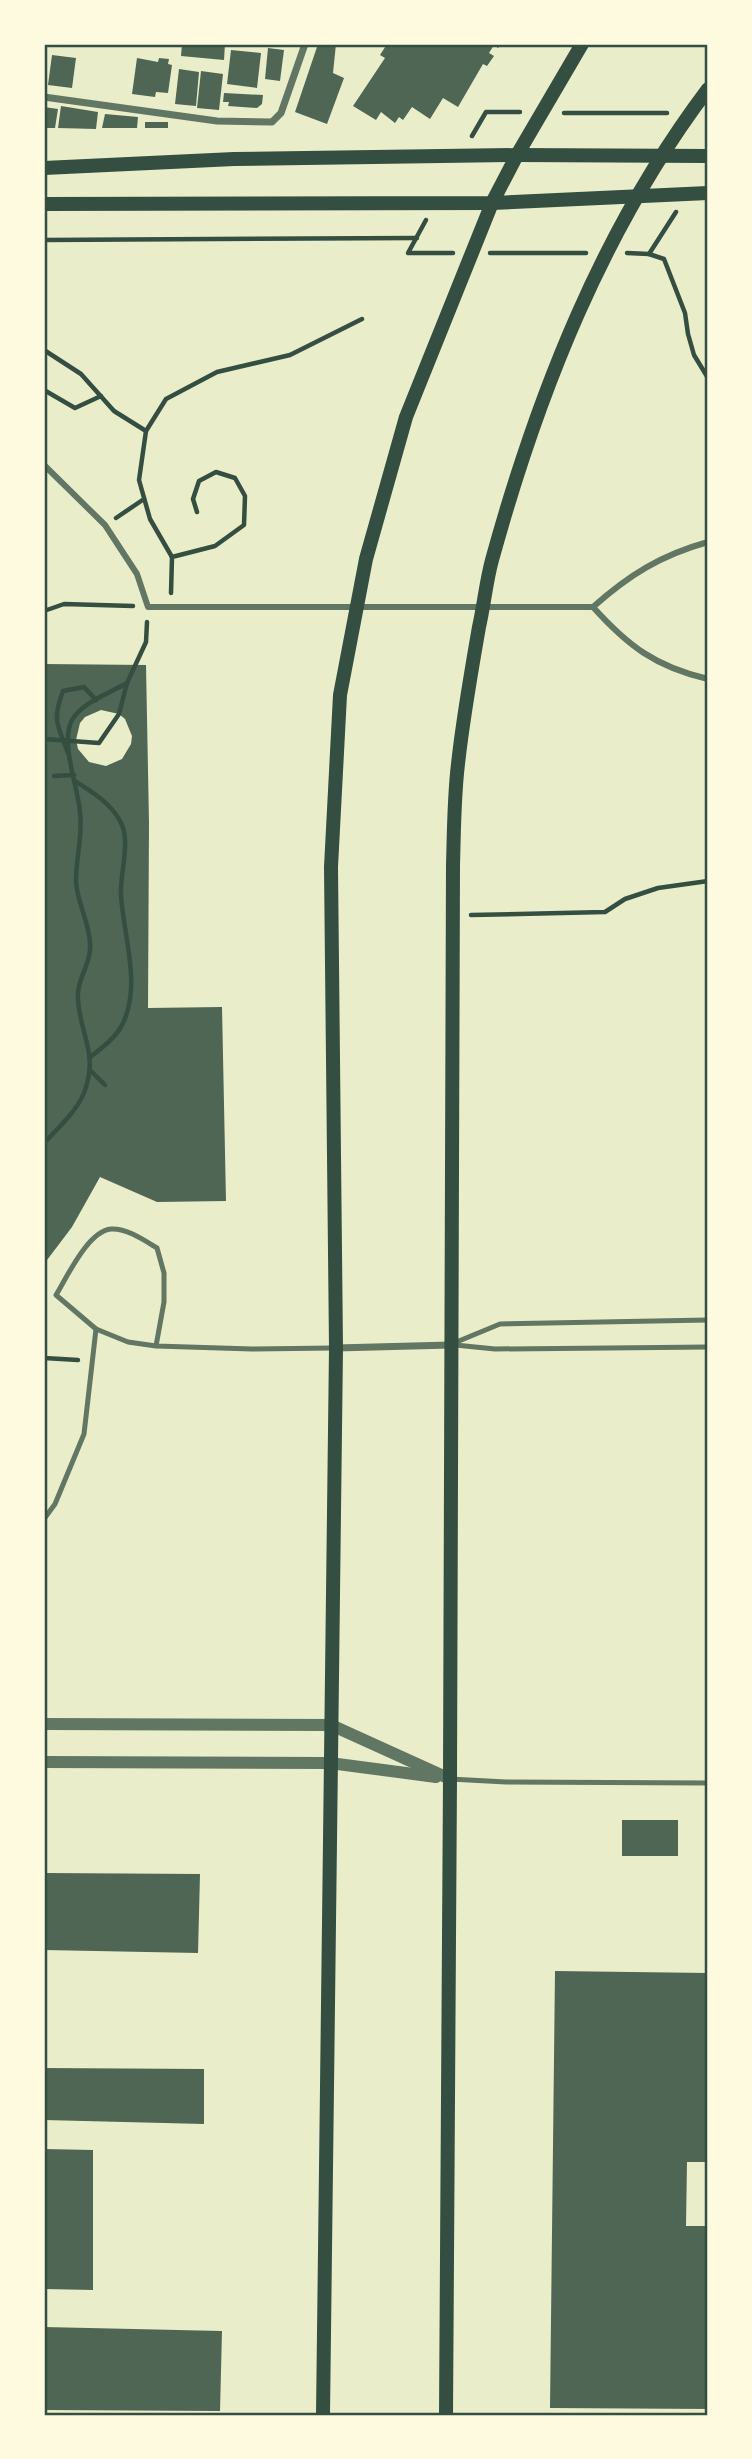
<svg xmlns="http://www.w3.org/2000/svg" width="752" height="2459" viewBox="0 0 752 2459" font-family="Spectral,serif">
<rect width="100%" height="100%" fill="#e9edc9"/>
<g fill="#4f6655" fill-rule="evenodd">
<path d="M 182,44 L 225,44 L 224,60 L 181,56 Z"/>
<path d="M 318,44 L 336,44 L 333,73 L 344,78 L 327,124 L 295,112 Z"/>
<path d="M 387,44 L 501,44 L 498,48 L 494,45 L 489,53 L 494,56 L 487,66 L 483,64 L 458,107 L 443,98 L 430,119 L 412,107 L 403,120 L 399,117 L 395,123 L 381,112 L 376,120 L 353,106 L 385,58 L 380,55 Z"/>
<path d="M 268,48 L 284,50 L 280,81 L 265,79 Z"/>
<path d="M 231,50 L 261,53 L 257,88 L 227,84 Z"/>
<path d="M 52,55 L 76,58 L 72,88 L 48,85 Z"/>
<path d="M 137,58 L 158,62 L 159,58 L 169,59 L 168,64 L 172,65 L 168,93 L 156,92 L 155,97 L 132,94 Z"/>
<path d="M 179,69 L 199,72 L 196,106 L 175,104 Z"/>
<path d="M 201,71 L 223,74 L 219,110 L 197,108 Z"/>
<path d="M 224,93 L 263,95 L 262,104 L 257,108 L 228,106 L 229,102 L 223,102 Z"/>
<path d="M 61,106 L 98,112 L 96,129 L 58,128 Z"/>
<path d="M 44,107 L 58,109 L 55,128 L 44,128 Z"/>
<path d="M 105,114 L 138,117 L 137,128 L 102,128 Z"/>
<rect x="145" y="122" width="23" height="6"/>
<path d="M 44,664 L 146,665 L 149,823 L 148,1008 L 222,1007 L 226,1201 L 157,1202 L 100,1177 L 72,1227 L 44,1264 ZM 101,710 L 119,714 L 125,719 L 132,736 L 131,744 L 122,759 L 106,766 L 89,762 L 78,749 L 76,740 L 80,723 L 85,717 Z"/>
<rect x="622" y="1820" width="56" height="36"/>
<path d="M 44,1873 L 200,1874 L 198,1953 L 44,1950 Z"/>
<path d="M 555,1971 L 708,1973 L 708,2162 L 687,2162 L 686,2226 L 708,2226 L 708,2409 L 550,2408 Z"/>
<path d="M 44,2068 L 204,2069 L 204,2124 L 44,2120 Z"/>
<path d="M 44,2149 L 93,2150 L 93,2290 L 44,2289 Z"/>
<path d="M 44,2327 L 222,2331 L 220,2411 L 44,2410 Z"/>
</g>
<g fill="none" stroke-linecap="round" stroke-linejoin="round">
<g stroke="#344e41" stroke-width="4.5">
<path d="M 564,113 L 667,113"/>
<path d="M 472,136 L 486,112 L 520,112"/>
<path d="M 426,220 L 408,253 L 453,253"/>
<path d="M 44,240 L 417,238"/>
<path d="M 490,253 L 586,253"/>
<path d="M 627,253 L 649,254 L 676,212"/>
<path d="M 649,254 L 664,259 L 685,313 L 688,334 L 694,355 L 708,378"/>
<path d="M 44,350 L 81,374 L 114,411 L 146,431"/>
<path d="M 44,390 L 75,408 L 101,396"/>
<path d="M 116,518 L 144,499"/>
<path d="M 172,557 L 150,519 L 139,480 L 146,431 L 166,399 L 217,372 L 290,355 L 362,319"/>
<path d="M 171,593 L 172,557 L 215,546 L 244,525 L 245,496 L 235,478 L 216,472 L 199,481 L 193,499 L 197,512"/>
<path d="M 44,611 L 64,604 L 133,606"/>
<path d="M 44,739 L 99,743 L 119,714 L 127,683 L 146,642 L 147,622"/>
<path d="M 68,753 C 57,724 52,720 63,691 L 84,687 L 96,700"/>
<path d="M 54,776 L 74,775"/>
<path d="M 75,781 C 93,793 113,804 122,825 C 130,844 120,874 121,894 C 123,936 143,987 121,1027 C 114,1039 101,1049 90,1057"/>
<path d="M 471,915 L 605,912 L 625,899 L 658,888 L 708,881"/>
<path d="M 90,1070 L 105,1085"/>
<path d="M 44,1143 C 58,1128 76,1112 84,1093 C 99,1053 80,1036 78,999 C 76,980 92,963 90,943 C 89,921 77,903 76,881 C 76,857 83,835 80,812 C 78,787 61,746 71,722 C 80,703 110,693 127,683"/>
<path d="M 44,1358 L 78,1360"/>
</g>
<g stroke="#617663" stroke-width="5">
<path d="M 454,1343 L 500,1324 L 708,1320"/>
<path d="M 455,1345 L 495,1349 L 708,1347"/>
<path d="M 156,1346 L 164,1302 L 164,1273 L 157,1248 C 144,1240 127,1228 111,1229 C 88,1231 67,1277 56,1295 L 96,1329 L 128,1342 L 156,1346 L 252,1349 L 333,1348"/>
<path d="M 44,1519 L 55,1504 L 84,1434 L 96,1329"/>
<path d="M 450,1779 L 506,1782 L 708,1783"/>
</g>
<g stroke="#617663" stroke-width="6">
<path d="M 44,465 L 105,525 L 137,574 L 148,607 L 593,607"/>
<path d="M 708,542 C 661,555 629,575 593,607 C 628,646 656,667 708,679"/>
</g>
<g stroke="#617663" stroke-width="7">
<path d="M 44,97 L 217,121 L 272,122 L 281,113 L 305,44"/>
<path d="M 336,1348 L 451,1345"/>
</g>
<g stroke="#617663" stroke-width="12">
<path d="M 44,1724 L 331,1725 L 450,1779"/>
<path d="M 44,1762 L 330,1763 L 436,1777"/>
</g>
<g stroke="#344e41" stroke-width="14">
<path d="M 44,168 L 234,159 L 517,155 L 708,156"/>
<path d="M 44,204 L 492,203 L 708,193"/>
<path d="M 323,2415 L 336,1348 L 331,867 L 340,695 L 366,559 L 406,417 L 492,203 L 517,155 L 582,44"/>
<path d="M 446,2415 L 450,1779 L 453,865 C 454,831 454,797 458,764 C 463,718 471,673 479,627 C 484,605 486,582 492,560 C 538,393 603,228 708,89"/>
</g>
</g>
<rect width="752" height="2459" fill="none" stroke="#fefae0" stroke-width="91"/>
<rect x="46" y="46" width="660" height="2368" fill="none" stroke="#344e41" stroke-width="2.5"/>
</svg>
